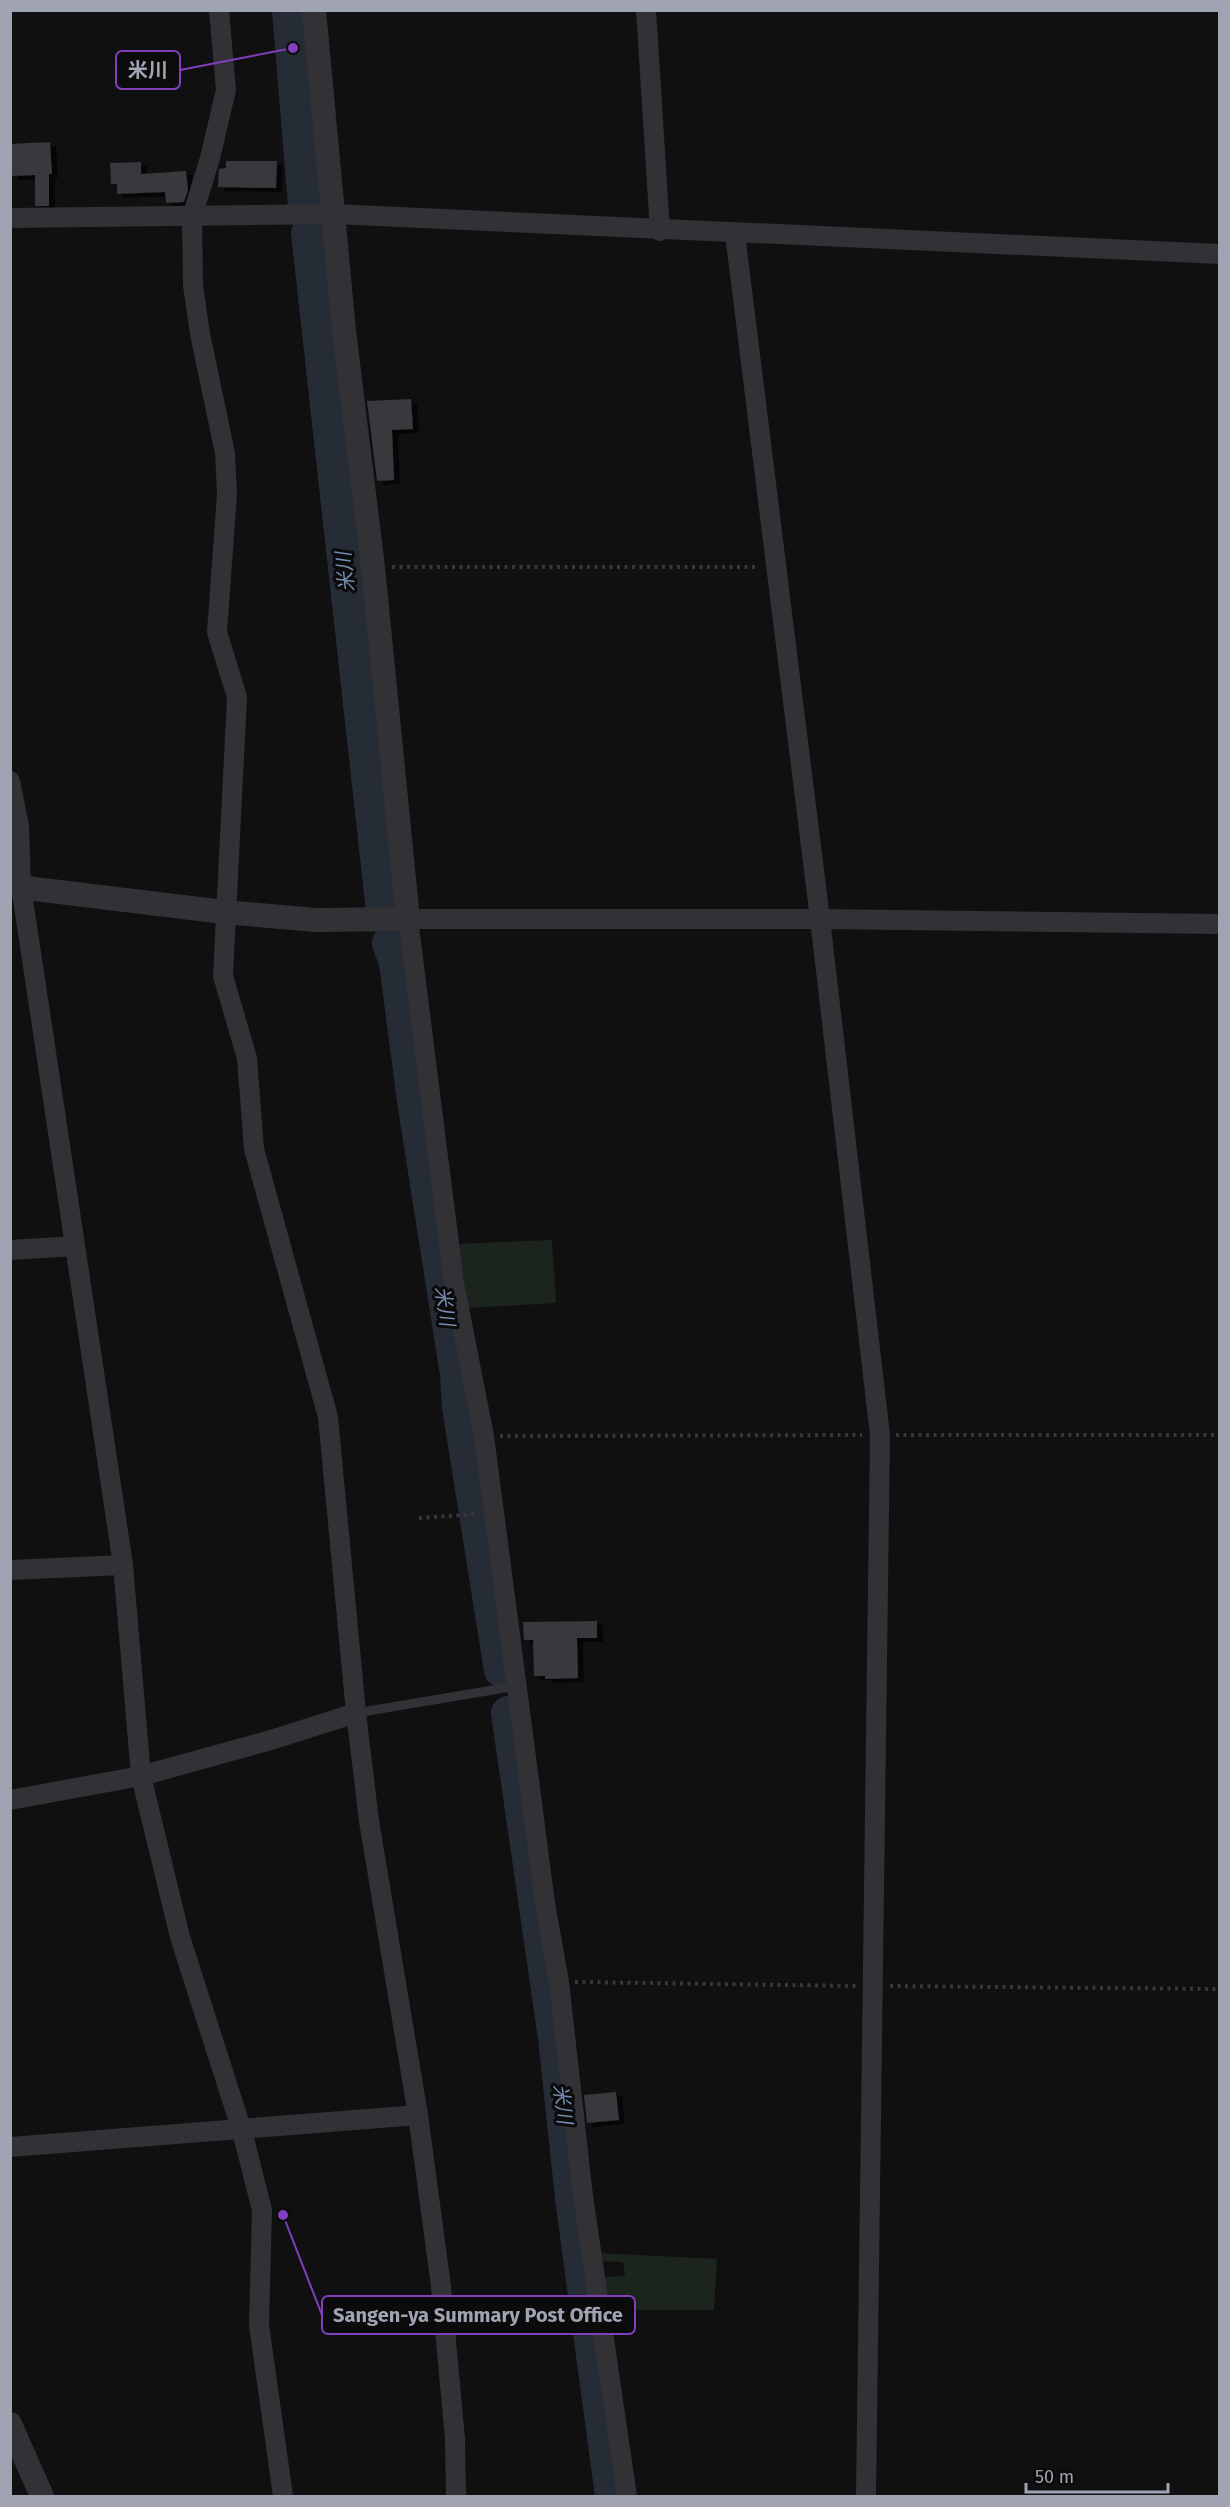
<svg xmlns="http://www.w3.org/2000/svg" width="1230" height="2507" viewBox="0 0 1230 2507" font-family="'Fira Sans','Noto Sans JP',sans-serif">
<defs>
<filter id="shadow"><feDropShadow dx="6" dy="4" stdDeviation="0" flood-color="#0009"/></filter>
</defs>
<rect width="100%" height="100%" fill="#101011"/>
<g fill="#1c241e">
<path d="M 552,1240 L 556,1303 L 468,1308 L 458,1244 Z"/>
<path d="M 599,2253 L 717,2259 L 714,2310 L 609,2310 L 604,2277 L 625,2276 L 623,2262 L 601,2261 Z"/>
</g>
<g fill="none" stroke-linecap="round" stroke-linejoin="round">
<g stroke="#262c35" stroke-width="34">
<path d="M 289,10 L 305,206"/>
<path d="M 308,233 L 383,911"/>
<path d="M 389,943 L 396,963 L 414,1101 L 457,1374 L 459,1407 L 501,1670"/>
<path d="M 508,1713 L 555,2038 L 572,2198 L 612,2496"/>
</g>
</g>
<g fill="#37383c" filter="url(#shadow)">
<path d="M 50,142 L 52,174 L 49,174 L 49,206 L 35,206 L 35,175 L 12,176 L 10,144 Z"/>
<path d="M 226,161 L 277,161 L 276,188 L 218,187 L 219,169 L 226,168 Z"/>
<path d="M 141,162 L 141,174 L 186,171 L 188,190 L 184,202 L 166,203 L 165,192 L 117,194 L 117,184 L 111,184 L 110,163 Z"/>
<path d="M 411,399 L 413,429 L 392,430 L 394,480 L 377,481 L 367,401 Z"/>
<path d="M 597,1621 L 597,1638 L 577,1638 L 578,1678 L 545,1679 L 545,1676 L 534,1676 L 533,1640 L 524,1640 L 523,1622 Z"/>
<path d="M 616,2092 L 619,2120 L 587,2123 L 584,2095 Z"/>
</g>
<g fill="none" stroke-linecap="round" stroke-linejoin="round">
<g stroke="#37383d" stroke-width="4" stroke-dasharray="3 4.5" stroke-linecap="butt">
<path d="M 392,567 L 759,567"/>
<path d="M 896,1435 L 1220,1435"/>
<path d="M 500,1436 L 862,1435"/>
<path d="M 419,1518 L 477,1514"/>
<path d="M 575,1982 L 856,1986"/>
<path d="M 890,1986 L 1220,1989"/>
</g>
<path stroke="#313136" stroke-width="9" d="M 356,1713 L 517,1686"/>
<g stroke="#313136" stroke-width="20">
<path d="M 219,10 L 226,90 L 210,158 L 192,217 L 193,285 L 200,334 L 225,453 L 227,493 L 217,632 L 237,697 L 223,976 L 247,1058 L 254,1149 L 328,1417 L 356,1713 L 369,1821 L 418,2115 L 441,2286 L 455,2439 L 456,2496"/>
<path d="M 646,10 L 660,231"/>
<path d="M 10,218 L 333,214 L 1220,254"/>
<path d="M 735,234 L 820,919 L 880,1435 L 866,2496"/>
<path d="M 10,781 L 19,826 L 21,886 L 123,1565 L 141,1776 L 180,1937 L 242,2131 L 262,2210 L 259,2325 L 283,2496"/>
<path d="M 10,1250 L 75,1246"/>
<path d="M 10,1570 L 123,1565"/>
<path d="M 10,1800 L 141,1776 L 271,1740 L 356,1713"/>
<path d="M 10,2147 L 418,2115"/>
<path d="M 627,2496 L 583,2196 L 559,1982 L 545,1903 L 484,1436 L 454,1283 L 408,919 L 820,919 L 1220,924"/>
</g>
<g stroke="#313136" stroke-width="24">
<path d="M 10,886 L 224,912 L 316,920 L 408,919 L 373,567 L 344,331 L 314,10"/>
<path d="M 10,2424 L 42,2496"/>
</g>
</g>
<g text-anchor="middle" stroke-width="6" stroke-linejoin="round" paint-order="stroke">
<g font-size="20" font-style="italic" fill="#758db0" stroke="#0b0b0c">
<text transform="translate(345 572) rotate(-96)" y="7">米川</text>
<text transform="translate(445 1306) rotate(82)" y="7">米川</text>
<text transform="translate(563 2104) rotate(83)" y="7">米川</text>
</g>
</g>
<path fill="none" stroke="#813ebd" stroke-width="2" d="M293 48L180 70M283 2215L322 2315"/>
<g fill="#813ebd" stroke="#0b0b0c" stroke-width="2">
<circle cx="293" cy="48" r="6"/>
<circle cx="283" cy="2215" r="6"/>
</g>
<g fill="#0b0b0c" stroke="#813ebd" stroke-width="2">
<rect x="116" y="51" width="64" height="38" rx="6"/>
<rect x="322" y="2296" width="313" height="38" rx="6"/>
</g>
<g font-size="20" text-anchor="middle" font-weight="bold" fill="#a0a4b2">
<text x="148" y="77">米川</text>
<text x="478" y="2322">Sangen-ya Summary Post Office</text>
</g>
<rect width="1230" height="2507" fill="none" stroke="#a0a4b2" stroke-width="24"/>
<path d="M1026 2483v9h142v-9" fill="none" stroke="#a0a4b2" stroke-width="3"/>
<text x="1035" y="2483" font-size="18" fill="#a0a4b2" stroke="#0b0b0c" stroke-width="4.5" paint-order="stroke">50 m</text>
</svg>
